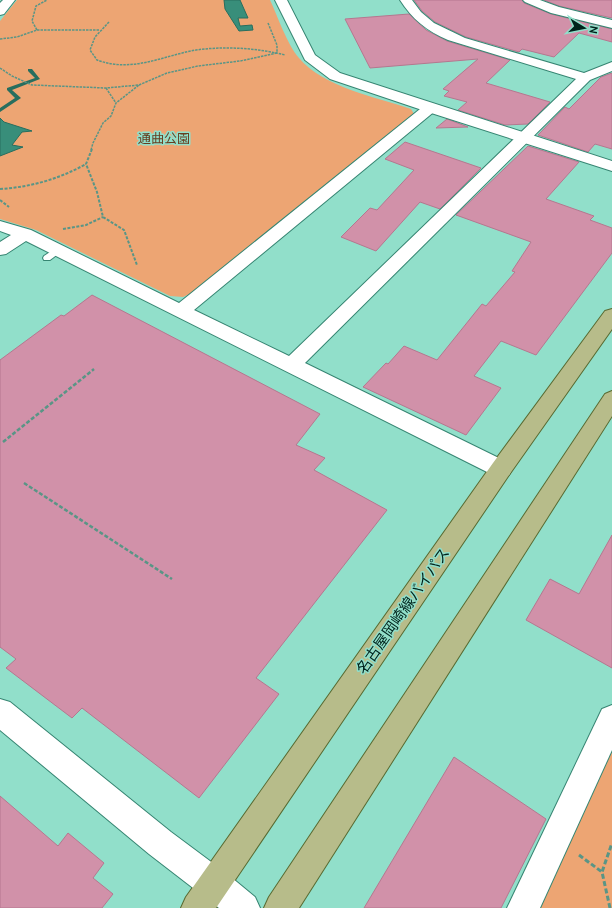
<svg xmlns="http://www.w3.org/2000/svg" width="612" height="908" viewBox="0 0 612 908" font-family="Cabin,'Noto Sans JP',sans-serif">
<rect width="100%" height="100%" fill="#91dfca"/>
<g fill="#eda573">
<path d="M 17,0 L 270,0 C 278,17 287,44 299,58 C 323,87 376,97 411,109 L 414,114 L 196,291 L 183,297 L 170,296 L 36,230 L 0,219 L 0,21 Z"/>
<path d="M 612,744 L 612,908 L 537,908 Z"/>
</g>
<g fill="#388e7a" stroke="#286e5e">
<path d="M 224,0 L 240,0 L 248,18 L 238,18 L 240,26 L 252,25 L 253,30 L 239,31 L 225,9 Z"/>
<path d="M 0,118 L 4,122 L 32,131 L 22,132 L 12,145 L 23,147 L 0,156 Z"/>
</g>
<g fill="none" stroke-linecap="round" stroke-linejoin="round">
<path fill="#286e5e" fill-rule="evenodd" d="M 28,69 L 32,69 L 40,79 L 12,90 L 21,98 L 0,112 L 0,108 L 15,98 L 7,90 L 7,88 L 35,78 L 28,71 Z"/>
</g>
<g fill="#d191a9" stroke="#b5778f">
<path d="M 414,0 L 522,0 L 524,3 L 551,14 L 612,29 L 612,42 L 579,33 L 554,57 L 522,49 L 519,52 L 466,37 L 435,22 L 422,11 Z"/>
<path d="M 544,0 L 612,0 L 612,18 L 559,6 Z"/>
<path d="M 409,14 L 426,30 L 447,41 L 510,60 L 486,83 L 550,102 L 528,124 L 505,125 L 458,110 L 467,102 L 444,96 L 449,91 L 443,89 L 478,59 L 370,68 L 345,19 Z"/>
<path d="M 612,73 L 612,149 L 595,144 L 588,152 L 538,135 L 565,107 L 569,109 L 601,77 Z"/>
<path d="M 447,119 L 468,127 L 436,128 Z"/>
<path d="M 405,142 L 481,168 L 440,209 L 420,202 L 376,251 L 341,237 L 370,208 L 377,210 L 414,170 L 385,159 Z"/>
<path d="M 528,146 L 579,162 L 546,199 L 594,216 L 590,220 L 612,228 L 612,253 L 536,355 L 501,341 L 474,376 L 501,388 L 466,435 L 363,387 L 386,363 L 388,364 L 404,346 L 437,360 L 482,304 L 486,306 L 515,272 L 512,271 L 531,242 L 456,215 Z"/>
<path d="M 92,295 L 320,414 L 296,445 L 325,458 L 314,470 L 387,510 L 256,678 L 279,694 L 199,798 L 82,708 L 72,718 L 6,668 L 16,659 L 0,647 L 0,360 L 61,315 L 64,316 Z"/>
<path d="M 612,535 L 612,668 L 526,620 L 550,579 L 579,594 Z"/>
<path d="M 454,757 L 546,819 L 501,908 L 364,908 Z"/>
<path d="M 0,796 L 58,846 L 68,833 L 104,863 L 93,878 L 113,894 L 102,908 L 0,908 Z"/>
</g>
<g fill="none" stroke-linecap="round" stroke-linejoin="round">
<defs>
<path id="lane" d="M 59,246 L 63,249 L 62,251 L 50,260 L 44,260 L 43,258 L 44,256 Z"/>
<g id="street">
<path d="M 3,0 L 15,0 L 4,14 L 0,15 L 0,3 Z"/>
<path d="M 400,0 L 412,0 L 421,12 L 434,23 L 465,38 L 584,73 L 612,62 L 612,71 L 590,80 L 305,363 L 509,463 L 512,469 L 509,475 L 501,478 L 493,475 L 26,241 L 6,254 L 0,255 L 0,242 L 11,235 L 0,231 L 0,221 L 31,230 L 179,303 L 425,105 L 430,104 L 435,105 L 437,108 L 435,111 L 194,310 L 289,356 L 576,79 L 448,40 C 427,31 412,19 400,0 Z"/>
<path d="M 523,0 L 540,0 L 559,7 L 612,20 L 612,28 L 551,13 L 525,2 Z"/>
<path d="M 612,705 L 612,750 L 540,908 L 507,908 L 602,709 Z"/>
</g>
<g id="secondary">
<path d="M 275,0 L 287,0 L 315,55 L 340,73 L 612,161 L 612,171 L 425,111 L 330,79 L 305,60 Z"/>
<path d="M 0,699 L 10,702 L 171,832 L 226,873 L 255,897 L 260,908 L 219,908 L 149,854 L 0,730 Z"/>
</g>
<g id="primary">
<path d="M 612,309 L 612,329 L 509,475 L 216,908 L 181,908 L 186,897 L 493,463 L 605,311 Z"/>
<path d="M 612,391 L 612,416 L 299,908 L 264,908 L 269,897 L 605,394 Z"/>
</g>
</defs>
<use href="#lane" stroke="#368572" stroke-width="2"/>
<use href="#street" stroke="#368572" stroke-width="2"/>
<use href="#secondary" stroke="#368572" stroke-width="2"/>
<use href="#primary" stroke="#586a31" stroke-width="2"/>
<g stroke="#599586" stroke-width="1.5" stroke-dasharray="2.5 1" stroke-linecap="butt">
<path d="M 109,22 L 95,37 L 90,50 L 97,60 C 132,73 162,56 196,50 C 225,46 257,48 285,55"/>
<path d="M 268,23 L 277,45 L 277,53"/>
<path d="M 37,30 L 100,30"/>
<path d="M 0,39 L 17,37 L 37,30 L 32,21 L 36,6 L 47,0"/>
<path d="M 0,68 L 12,76 L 32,85 L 106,88 L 139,85 L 167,73 L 198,66 L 240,61 L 277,53"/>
<path d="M 106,88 L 116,103"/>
<path d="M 91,150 L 93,143 L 103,123 L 111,116 L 116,103 L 139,85"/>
</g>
<g stroke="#599586" stroke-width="2" stroke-dasharray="3 1.5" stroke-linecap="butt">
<path d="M 92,149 L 86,164 L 97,192 L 103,217 L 124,230 L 137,265"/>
<path d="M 0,189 C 31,187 59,179 86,164"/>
<path d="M 0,200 L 9,207"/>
<path d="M 63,229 L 86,225 L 103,217"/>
</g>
<g stroke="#599586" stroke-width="2.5" stroke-dasharray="4 2" stroke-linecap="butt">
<path d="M 3,442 L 94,369"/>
<path d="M 24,483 L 172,579"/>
</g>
<g stroke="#599586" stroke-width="3" stroke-dasharray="5 2.5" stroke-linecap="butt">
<path d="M 579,855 L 602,872"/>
<path d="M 610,908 L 602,872 L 612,843"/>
</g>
<use href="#lane" fill="#fff" fill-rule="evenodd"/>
<use href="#street" fill="#fff" fill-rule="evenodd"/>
<use href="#secondary" fill="#fff" fill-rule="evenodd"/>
<use href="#primary" fill="#b7bc8a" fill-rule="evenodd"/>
</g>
<g text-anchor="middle" stroke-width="3" stroke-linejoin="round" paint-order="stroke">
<g font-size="13" fill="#663e20" stroke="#91dfca">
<text x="164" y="143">通曲公園</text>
</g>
<g font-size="15" fill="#01231c" stroke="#91dfca">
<text transform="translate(403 611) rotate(-55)" y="5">名古屋岡崎線バイパス</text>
</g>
</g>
<g transform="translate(584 28) rotate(100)" stroke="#91dfca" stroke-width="3" paint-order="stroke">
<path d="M0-3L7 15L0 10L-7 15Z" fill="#01231c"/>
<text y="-6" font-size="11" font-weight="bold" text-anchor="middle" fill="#01231c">N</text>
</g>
</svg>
